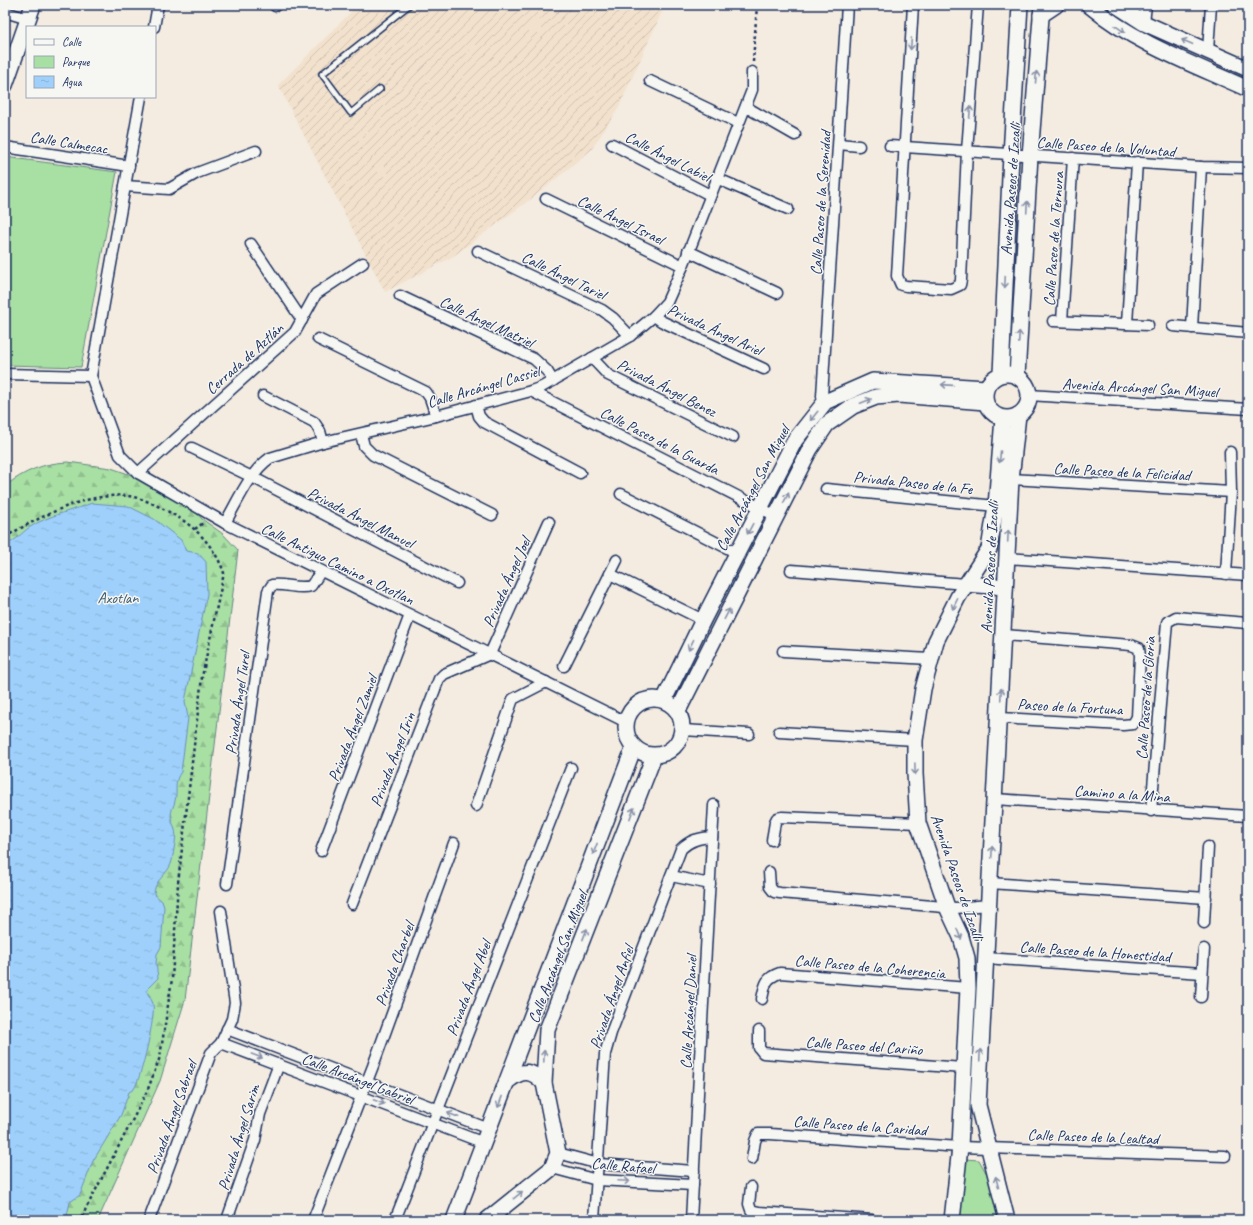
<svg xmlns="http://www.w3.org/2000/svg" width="1253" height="1225" viewBox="0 0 1253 1225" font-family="Caveat,sans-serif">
<defs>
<pattern id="industrial-furrows" width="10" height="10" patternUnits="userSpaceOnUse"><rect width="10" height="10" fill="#f2e1cc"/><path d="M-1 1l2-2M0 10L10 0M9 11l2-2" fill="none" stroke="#cfc1b2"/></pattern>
<pattern id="forest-firs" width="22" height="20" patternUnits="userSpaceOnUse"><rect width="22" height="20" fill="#a8dfa3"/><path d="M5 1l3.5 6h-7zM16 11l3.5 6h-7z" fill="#90c08f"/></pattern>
<pattern id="water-ripples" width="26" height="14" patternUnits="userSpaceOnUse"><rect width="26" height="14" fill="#9ed0fb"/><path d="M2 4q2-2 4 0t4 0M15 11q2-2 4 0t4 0" fill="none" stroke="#88b3da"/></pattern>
</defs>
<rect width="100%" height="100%" fill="#f4ece1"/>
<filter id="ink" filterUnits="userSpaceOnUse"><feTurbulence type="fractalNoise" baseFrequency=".025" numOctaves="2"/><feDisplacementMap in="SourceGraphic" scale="8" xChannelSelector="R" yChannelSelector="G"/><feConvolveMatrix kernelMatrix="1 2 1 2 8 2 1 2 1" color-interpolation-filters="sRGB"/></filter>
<g filter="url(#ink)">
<path fill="url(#industrial-furrows)" d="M 358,5 L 665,5 L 618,109 L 591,150 L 535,196 L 452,257 L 385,292 L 278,85 Z"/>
<path fill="url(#forest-firs)" stroke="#628780" d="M 68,462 L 111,468 L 152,482 L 187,501 L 202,519 L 223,534 L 238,550 L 185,1000 L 160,1081 L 98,1220 L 5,1220 L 5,486 C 25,471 43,463 68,462 Z"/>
<g fill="#a8dfa3" stroke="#628780">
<path d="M 5,157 L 117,172 L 81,367 L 5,365 Z"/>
<path d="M 965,1159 L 979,1160 L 994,1187 L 999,1220 L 960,1220 Z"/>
</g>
<path fill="url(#water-ripples)" stroke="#6a90bc" d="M 92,503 L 128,506 L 154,519 L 181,540 L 186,551 L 198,553 L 206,562 L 207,594 L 185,701 L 188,718 L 181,772 C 173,782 178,790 175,801 C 174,806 171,810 171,816 C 171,821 174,825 175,830 C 177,836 174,848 173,855 C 171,876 155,876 154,894 L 162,901 L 164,907 L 161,947 L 157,954 L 156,963 L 158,978 L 149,987 L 147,992 C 149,996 152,1000 153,1004 C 156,1015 141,1079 134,1089 L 129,1092 L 121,1115 L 93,1161 L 80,1195 L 70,1202 L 66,1220 L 5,1220 L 5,545 C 15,542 21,533 30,527 C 49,515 72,511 92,503 Z"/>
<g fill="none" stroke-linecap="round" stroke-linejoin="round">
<defs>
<path id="lane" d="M 380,89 L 351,113 L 322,74 L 409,5"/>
<g id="street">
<path d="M 913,5 L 897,276 L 901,285 L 906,286 L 951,289 L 960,285 L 961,280 L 967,151 L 978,5"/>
<path d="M 275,6 L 276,5"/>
<path d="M 5,12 L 28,19"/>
<path d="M 1144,23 L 1146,5"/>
<path d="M 154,27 L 158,5"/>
<path d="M 1208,51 L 1211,5"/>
<path d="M 650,81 L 738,123"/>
<path d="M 141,97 L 91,376 L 120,455 L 138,473 L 225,523 L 626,722"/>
<path d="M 746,107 L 795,135"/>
<path d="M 612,144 L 710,195"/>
<path d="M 839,144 L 859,146"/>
<path d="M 890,146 L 1201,167 L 1248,168"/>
<path d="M 5,147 L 129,166"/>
<path d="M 716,178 L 788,209"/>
<path d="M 125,186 L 169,189 L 197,173 L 256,151"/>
<path d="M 546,199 L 683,266"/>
<path d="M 251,244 L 302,320"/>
<path d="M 478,251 L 602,310 L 613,318 L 630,336"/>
<path d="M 688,251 L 777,293"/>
<path d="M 400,296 L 534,359 L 547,371 L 553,381"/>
<path d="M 654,316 L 661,321 L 764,369"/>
<path d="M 1053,321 L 1148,325"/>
<path d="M 1062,321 L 1073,158"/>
<path d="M 1127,324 L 1137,162"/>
<path d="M 1173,326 L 1248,333"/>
<path d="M 1192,328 L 1201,167"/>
<path d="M 318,339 L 426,392 L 430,398 L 436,416"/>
<path d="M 592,358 L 608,375 L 733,437"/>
<path d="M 5,374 L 91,376"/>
<path d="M 531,391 L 776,516"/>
<path d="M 1029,395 L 1248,409"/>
<path d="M 263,396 L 314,422 L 320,431 L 323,442"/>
<path d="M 825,402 L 822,396 L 847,5"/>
<path d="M 476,405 L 479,416 L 484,422 L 580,473"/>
<path d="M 361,434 L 364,446 L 373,455 L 492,515"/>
<path d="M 192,448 L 252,477 L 457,583"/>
<path d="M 138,473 L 295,332 L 316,294 L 363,263"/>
<path d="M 1011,479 L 1231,492"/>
<path d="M 826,489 L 996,506"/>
<path d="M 621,494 L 737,553"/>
<path d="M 225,523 C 238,501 249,473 270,458 L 323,442 L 436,416 L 531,391 L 542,387 L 630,336 L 654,316 L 667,302 L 683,266 L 752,90 L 752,72"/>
<path d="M 1007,558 L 1248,575"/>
<path d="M 791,570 L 966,584"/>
<path d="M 610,574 L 703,620"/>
<path d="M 1226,574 L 1231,492 L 1230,452"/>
<path d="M 783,651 L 930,659"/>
<path d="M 564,666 L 617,560"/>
<path d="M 1000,718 L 1123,725 L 1133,724 L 1137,717 L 1140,656 L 1139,648 L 1131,645 L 1004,635"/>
<path d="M 683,730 L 749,734"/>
<path d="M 779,732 L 915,740"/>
<path d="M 995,799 L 1247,816"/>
<path d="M 476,806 L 513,699 L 546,682"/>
<path d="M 1151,811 L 1167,622 L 1176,617 L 1247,623"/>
<path d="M 772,840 L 775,822 L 777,818 L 782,817 L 918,823"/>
<path d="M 321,851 L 410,615"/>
<path d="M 769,872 L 770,887 L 774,892 L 780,893 L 956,908 L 988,905"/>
<path d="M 671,876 L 710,884"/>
<path d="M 990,883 L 1206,898"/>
<path d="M 227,884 L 268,591 L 272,585 C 285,583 298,590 311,586 L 321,571"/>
<path d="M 352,904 L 439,679 L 444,674 L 490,654 L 549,522"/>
<path d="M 1204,923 L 1208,847"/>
<path d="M 985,958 L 1202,973"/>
<path d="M 1201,997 L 1204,949"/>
<path d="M 762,999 C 765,985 765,978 780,973 L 968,988"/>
<path d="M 227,1029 L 489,1129"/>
<path d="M 759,1031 L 759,1048 L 763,1053 L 963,1068"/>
<path d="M 221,1043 L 484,1143"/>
<path d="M 558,1153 L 599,1164 L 694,1171"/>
<path d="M 752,1159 L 755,1141 L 758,1134 L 770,1134 L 960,1147 L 1225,1156"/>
<path d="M 552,1168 L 597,1180 L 693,1185"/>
<path d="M 751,1187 L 749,1204 L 751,1210 L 759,1212 L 872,1220"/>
<path d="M 149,1220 L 208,1061 L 211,1053 L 221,1043 L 232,1019 L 235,1003 L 221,911"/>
<path d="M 227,1220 L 255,1140 L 260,1114 L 279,1064"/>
<path d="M 313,1220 L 373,1066 L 454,843"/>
<path d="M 395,1220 L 571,768"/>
<path d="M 594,1220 L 605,1054 L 611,1033 L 681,849 C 690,840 699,838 712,837"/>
<path d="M 691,1220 L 714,805"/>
</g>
<g id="secondary">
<path d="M 1089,5 C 1136,44 1193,64 1248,89"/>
<path d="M 1116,5 L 1144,23 L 1248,69"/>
<path d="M 1041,15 L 1056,5"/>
<path d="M 5,85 L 33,5"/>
<circle cx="1007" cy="396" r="22"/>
<path d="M 1001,374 L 1011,155 L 1020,5"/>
<path d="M 1017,376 L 1030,156 L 1042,5"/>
<path d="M 966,584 L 1005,587"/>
<circle cx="654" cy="727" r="28"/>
<path d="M 664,700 L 703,620 L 795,440 L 825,402 L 873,381 L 986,388"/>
<path d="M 678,711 L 810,449 L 827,424 L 853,406 L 876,397 L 899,395 L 985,402"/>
<path d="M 509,1080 C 523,1069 532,1070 544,1083"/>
<path d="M 454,1220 L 634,747"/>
<path d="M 487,1220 L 552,1168 L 558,1153 L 544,1083 L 547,1030 L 654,756"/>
<path d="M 952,1220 L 960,1147 L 968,988 L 967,958 L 961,937 L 947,907 L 918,823 L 915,774 L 915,740 L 923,689 L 936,641 L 958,597 L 989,549 L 996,506 L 1003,418"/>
<path d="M 1007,1220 L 978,1105 L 1011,479 L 1018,415"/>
</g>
</defs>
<use href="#lane" stroke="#1b2f5e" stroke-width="8"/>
<use href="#street" stroke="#1b2f5e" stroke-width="13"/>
<use href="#secondary" stroke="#1b2f5e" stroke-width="18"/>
<g stroke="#1b2f5e" stroke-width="2.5" stroke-dasharray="3 3" stroke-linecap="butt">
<path d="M 753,62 L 757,5"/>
<path d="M 195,529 L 203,523"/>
<path d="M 5,537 C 40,517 86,492 128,496 C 144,498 162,508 176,516 C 198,529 216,549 224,573 L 202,677 L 178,883 L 172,979 L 160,1057 L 148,1089 L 133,1119 L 80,1220"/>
</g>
<use href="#lane" stroke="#f6f6f2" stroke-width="5"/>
<use href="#street" stroke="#f6f6f2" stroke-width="10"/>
<use href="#secondary" stroke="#f6f6f2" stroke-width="15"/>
</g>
<defs><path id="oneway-shaft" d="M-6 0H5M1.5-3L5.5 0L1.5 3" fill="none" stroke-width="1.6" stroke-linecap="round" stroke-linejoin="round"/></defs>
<g stroke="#8892a8">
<use href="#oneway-shaft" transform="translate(1120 29) rotate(35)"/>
<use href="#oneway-shaft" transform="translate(1187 42) rotate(-157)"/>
<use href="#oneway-shaft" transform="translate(911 44) rotate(94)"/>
<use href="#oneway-shaft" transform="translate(1036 77) rotate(-85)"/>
<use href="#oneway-shaft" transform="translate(970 112) rotate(-86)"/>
<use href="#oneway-shaft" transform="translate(1027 207) rotate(-87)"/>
<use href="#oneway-shaft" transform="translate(1005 282) rotate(93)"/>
<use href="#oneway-shaft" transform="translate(1019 337) rotate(-87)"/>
<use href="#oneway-shaft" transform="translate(947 385) rotate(-176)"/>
<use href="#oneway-shaft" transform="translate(866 401) rotate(-21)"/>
<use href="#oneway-shaft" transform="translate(814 416) rotate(129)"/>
<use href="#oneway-shaft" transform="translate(1000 457) rotate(95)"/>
<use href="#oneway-shaft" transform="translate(786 498) rotate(-63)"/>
<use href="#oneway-shaft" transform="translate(750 529) rotate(118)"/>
<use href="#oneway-shaft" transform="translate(1008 536) rotate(-87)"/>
<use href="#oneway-shaft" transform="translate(955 604) rotate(116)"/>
<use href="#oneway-shaft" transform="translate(727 614) rotate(-63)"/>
<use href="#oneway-shaft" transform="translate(691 645) rotate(116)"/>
<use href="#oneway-shaft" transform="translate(1001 694) rotate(-87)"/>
<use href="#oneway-shaft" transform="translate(915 769) rotate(89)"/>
<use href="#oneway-shaft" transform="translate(632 813) rotate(-69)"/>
<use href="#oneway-shaft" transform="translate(595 849) rotate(111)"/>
<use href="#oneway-shaft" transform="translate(992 852) rotate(-87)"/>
<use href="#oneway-shaft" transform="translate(585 934) rotate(-69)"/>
<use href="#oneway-shaft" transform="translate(959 934) rotate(68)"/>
<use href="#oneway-shaft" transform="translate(980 1055) rotate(-87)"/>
<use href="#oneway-shaft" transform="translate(257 1056) rotate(20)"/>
<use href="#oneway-shaft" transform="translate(544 1056) rotate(-88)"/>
<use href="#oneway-shaft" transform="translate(379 1102) rotate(21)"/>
<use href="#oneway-shaft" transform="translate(500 1102) rotate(111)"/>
<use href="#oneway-shaft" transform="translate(453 1115) rotate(-159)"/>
<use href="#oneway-shaft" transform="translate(624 1181) rotate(3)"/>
<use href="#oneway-shaft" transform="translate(997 1182) rotate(-105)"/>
<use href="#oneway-shaft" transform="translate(518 1195) rotate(-39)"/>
</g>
</g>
<g text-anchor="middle" stroke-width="3" stroke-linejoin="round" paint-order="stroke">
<g font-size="16" fill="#1b2f5e" stroke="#f6f6f2">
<text transform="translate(69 142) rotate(9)" y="6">Calle Calmecac</text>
<text transform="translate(1106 146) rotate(4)" y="6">Calle Paseo de la Voluntad</text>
<text transform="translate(668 156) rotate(27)" y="6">Calle Ángel Labiel</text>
<text transform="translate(1010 189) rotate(-86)" y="6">Avenida Paseos de Izcalli</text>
<text transform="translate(820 203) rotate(-86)" y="6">Calle Paseo de la Serenidad</text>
<text transform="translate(621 219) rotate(26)" y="6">Calle Ángel Israel</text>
<text transform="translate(1053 239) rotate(-86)" y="6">Calle Paseo de la Ternura</text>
<text transform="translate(564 275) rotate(26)" y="6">Calle Ángel Tariel</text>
<text transform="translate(487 321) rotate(25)" y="6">Calle Ángel Matriel</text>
<text transform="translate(715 329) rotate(25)" y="6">Privada Ángel Ariel</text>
<text transform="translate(244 358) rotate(-42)" y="6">Cerrada de Aztlán</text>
<text transform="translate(483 386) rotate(-16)" y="6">Calle Arcángel Cassiel</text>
<text transform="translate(667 387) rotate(27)" y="6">Privada Ángel Benez</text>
<text transform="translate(1140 387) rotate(3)" y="6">Avenida Arcángel San Miguel</text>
<text transform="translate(660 440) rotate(27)" y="6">Calle Paseo de la Guarda</text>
<text transform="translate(1122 471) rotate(3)" y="6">Calle Paseo de la Felicidad</text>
<text transform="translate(913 482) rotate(6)" y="6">Privada Paseo de la Fe</text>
<text transform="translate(752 488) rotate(-62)" y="6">Calle Arcángel San Miguel</text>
<text transform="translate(361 517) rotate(27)" y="6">Privada Ángel Manuel</text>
<text transform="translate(338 563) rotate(26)" y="6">Calle Antiguo Camino a Oxotlan</text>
<text transform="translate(989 567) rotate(-87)" y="6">Avenida Paseos de Izcalli</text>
<text transform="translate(506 582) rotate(-66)" y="6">Privada Ángel Joel</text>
<text transform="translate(1145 698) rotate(-86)" y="6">Calle Paseo de la Gloria</text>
<text transform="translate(237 703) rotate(-82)" y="6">Privada Ángel Turel</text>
<text transform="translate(1070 706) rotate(3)" y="6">Paseo de la Fortuna</text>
<text transform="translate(352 728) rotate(-69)" y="6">Privada Ángel Zamiel</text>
<text transform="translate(392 759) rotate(-69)" y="6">Privada Ángel Irin</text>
<text transform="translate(1122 793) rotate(4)" y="6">Camino a la Mina</text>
<text transform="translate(958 877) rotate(71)" y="6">Avenida Paseos de Izcalli</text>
<text transform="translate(1095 951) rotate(4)" y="6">Calle Paseo de la Honestidad</text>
<text transform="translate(557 957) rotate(-69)" y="6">Calle Arcángel San Miguel</text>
<text transform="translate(394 964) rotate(-70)" y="6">Privada Charbel</text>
<text transform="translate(870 966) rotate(5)" y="6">Calle Paseo de la Coherencia</text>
<text transform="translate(468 988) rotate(-69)" y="6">Privada Ángel Abel</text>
<text transform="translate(611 997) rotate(-71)" y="6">Privada Ángel Anfiel</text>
<text transform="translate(688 1012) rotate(-87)" y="6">Calle Arcángel Daniel</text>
<text transform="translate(864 1045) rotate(4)" y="6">Calle Paseo del Cariño</text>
<text transform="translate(358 1078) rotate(21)" y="6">Calle Arcángel Gabriel</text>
<text transform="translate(171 1117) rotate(-70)" y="6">Privada Ángel Sabrael</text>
<text transform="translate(860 1125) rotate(4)" y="6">Calle Paseo de la Caridad</text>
<text transform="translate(1093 1136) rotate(2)" y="6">Calle Paseo de la Lealtad</text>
<text transform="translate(238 1137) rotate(-73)" y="6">Privada Ángel Sarim</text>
<text transform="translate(623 1165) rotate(5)" y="6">Calle Rafael</text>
</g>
<g font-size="16" fill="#3e5b6f" stroke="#f6f6f2">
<text x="118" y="603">Axotlan</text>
</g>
</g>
<rect width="1253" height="1225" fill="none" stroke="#f6f6f2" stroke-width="20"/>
<rect x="10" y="10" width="1233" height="1205" fill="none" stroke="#1b2f5e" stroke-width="1.5" filter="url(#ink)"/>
<rect x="26" y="26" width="130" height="72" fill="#f6f6f2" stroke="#9ea6b7"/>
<rect x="34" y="39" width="20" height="6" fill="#f6f6f2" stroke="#9ea6b7"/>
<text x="62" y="46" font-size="12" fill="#1b2f5e">Calle</text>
<rect x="34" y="56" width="20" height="12" fill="#a8dfa3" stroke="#9ea6b7"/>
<text x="62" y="66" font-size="12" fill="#1b2f5e">Parque</text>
<rect x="34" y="76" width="20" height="12" fill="url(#water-ripples)" stroke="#9ea6b7"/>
<text x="62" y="86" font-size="12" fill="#1b2f5e">Agua</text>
</svg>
